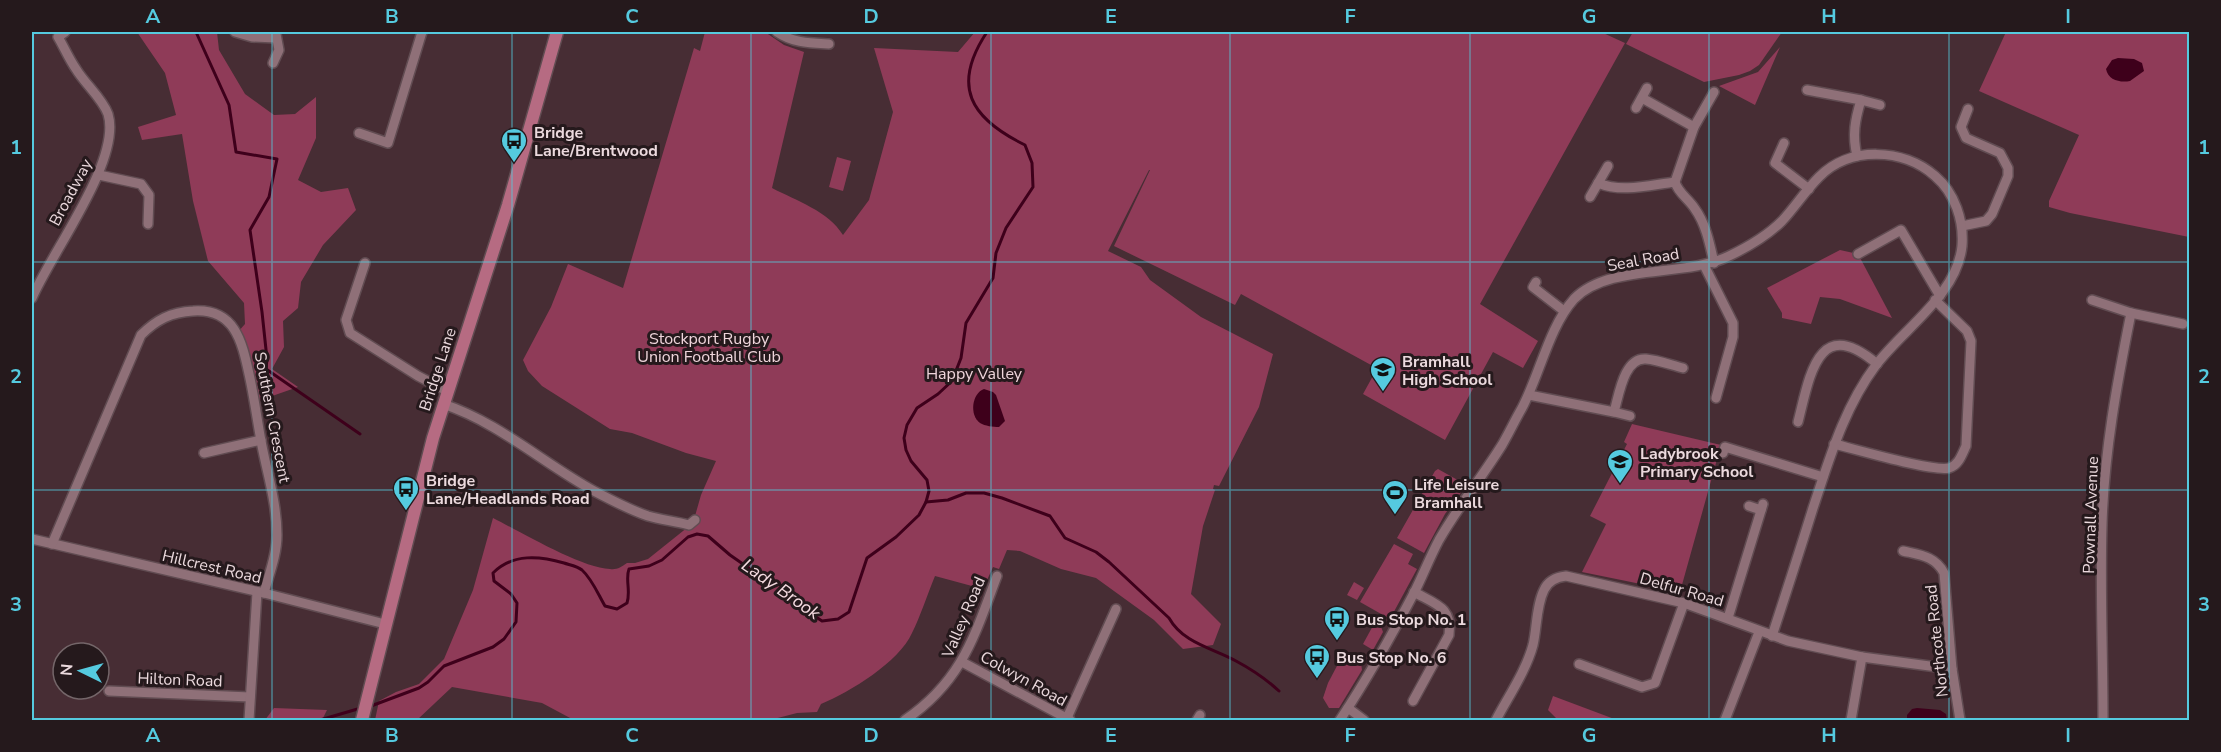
<svg xmlns="http://www.w3.org/2000/svg" width="2221" height="752" viewBox="0 0 2221 752" font-family="'Nunito Sans',sans-serif">
<rect width="100%" height="100%" fill="#472d34"/>
<g fill="#8f3b58">
<path d="M 137,32 L 217,32 L 219,50 L 245,94 L 274,115 L 295,114 L 316,97 L 316,138 L 298,180 L 321,192 L 348,188 L 356,210 L 323,245 L 301,282 L 298,308 L 283,321 L 284,347 L 272,369 L 298,387 L 255,402 L 237,333 L 245,324 L 244,303 L 208,261 L 193,201 L 182,134 L 142,140 L 138,127 L 176,115 L 165,73 Z"/>
<path d="M 705,32 L 765,32 L 784,45 L 804,52 L 772,188 C 797,201 828,211 843,235 L 869,200 L 893,112 L 874,48 L 958,52 L 975,32 L 1601,32 L 1625,43 L 1480,304 L 1538,341 L 1523,368 L 1493,352 L 1445,440 L 1363,394 L 1374,374 L 1371,365 L 1241,294 L 1235,305 L 1114,246 L 1150,170 L 1149,170 L 1108,251 L 1141,267 L 1150,280 L 1201,317 L 1273,354 L 1259,407 L 1219,486 L 1214,485 L 1213,489 L 1215,490 L 1203,526 L 1191,594 L 1221,624 L 1213,645 L 1183,649 L 1154,620 L 1096,578 L 1061,569 L 1020,551 L 1007,550 L 999,569 L 993,567 L 983,589 L 935,576 C 927,595 921,615 912,633 C 899,662 850,692 821,704 L 817,712 L 797,713 L 770,720 L 580,720 L 572,719 L 542,703 L 452,687 L 417,720 L 375,720 L 379,701 L 396,692 L 419,684 L 444,659 L 473,590 L 493,518 C 521,532 581,568 610,569 C 617,570 621,567 627,563 L 635,563 L 648,559 L 693,523 L 701,495 L 716,461 L 686,453 L 632,433 L 610,429 L 542,386 L 528,371 L 523,360 L 551,307 L 568,264 L 623,288 L 694,48 L 700,51 Z"/>
<path d="M 1633,32 L 1782,32 L 1759,65 L 1750,71 L 1739,75 L 1704,82 L 1626,44 Z"/>
<path d="M 2006,32 L 2189,32 L 2189,237 L 2070,213 L 2049,207 L 2049,201 L 2079,135 L 1979,91 Z"/>
<path d="M 1780,47 L 1755,105 L 1719,86 L 1758,72 Z"/>
<path d="M 837,157 L 851,161 L 843,191 L 829,187 Z"/>
<path d="M 1840,250 L 1858,254 L 1892,318 L 1840,299 L 1820,297 L 1811,324 L 1782,318 L 1782,313 L 1767,288 Z"/>
<path d="M 1632,424 L 1721,445 L 1680,592 L 1582,572 L 1606,524 L 1590,516 L 1627,444 L 1624,442 Z"/>
<path d="M 1438,469 L 1463,483 L 1465,487 L 1445,514 L 1424,553 L 1397,538 L 1435,471 Z"/>
<path d="M 1394,544 L 1413,554 L 1408,564 L 1417,569 L 1390,619 L 1360,602 Z"/>
<path d="M 1354,582 L 1364,588 L 1357,600 L 1347,595 Z"/>
<path d="M 1375,622 L 1380,624 L 1383,632 L 1373,650 L 1363,644 Z"/>
<path d="M 1355,659 L 1361,663 L 1362,670 L 1339,708 L 1329,708 L 1323,698 L 1328,683 L 1338,664 Z"/>
<path d="M 1553,696 L 1617,720 L 1558,720 L 1548,710 Z"/>
<path d="M 274,708 L 327,710 L 322,720 L 265,720 Z"/>
</g>
<g fill="#3e001b">
<path d="M 2118,58 L 2134,59 L 2142,63 L 2144,71 L 2130,81 C 2120,83 2108,80 2106,69 L 2112,60 Z"/>
<path d="M 984,389 L 993,392 L 996,395 L 1005,421 L 999,427 C 993,427 985,426 980,423 C 969,415 972,393 984,389 Z"/>
<path d="M 1917,708 L 1940,710 L 1946,714 L 1947,720 L 1907,720 L 1907,715 L 1912,709 Z"/>
</g>
<g fill="none" stroke-linecap="round" stroke-linejoin="round">
<g stroke="#3e001b" stroke-width="3">
<path d="M 196,32 L 229,105 L 236,152 L 277,159 L 269,197 L 250,230 L 262,312 L 267,359 L 266,369 L 360,434"/>
<path d="M 926,502 L 948,500 L 966,493 L 984,493 L 1002,498 L 1050,516 L 1065,538 L 1096,552 L 1109,562 L 1169,618 C 1183,643 1212,648 1236,661 C 1251,669 1266,679 1279,691"/>
<path d="M 371,706 L 419,688 L 428,682 L 444,666 L 493,647 L 504,639 L 516,622 L 517,603 L 511,594 L 494,581 L 493,573 C 513,553 540,556 564,563 C 570,565 577,566 582,570 C 592,579 598,594 605,606 L 617,609 L 627,603 C 631,591 625,579 629,569 L 649,566 L 662,560 L 688,537 L 697,534 L 708,536 L 730,555 L 753,571 L 768,576 L 786,589 L 801,607 L 822,621 L 838,619 L 849,612 L 867,558 L 896,537 L 919,515 L 926,502 L 929,491 L 927,480 L 911,461 L 906,450 L 904,438 L 907,425 L 917,408 L 938,394 L 952,381 L 961,358 L 966,323 L 993,278 L 996,253 L 1006,228 L 1033,187 L 1032,163 L 1025,145 C 970,118 951,86 987,32"/>
<path d="M 320,720 L 361,708"/>
</g>
<defs>
<g id="minor">
<path d="M 235,32 L 252,37 L 276,38"/>
<path d="M 777,32 C 793,43 810,43 829,44"/>
<path d="M 273,63 L 279,50 L 276,34"/>
<path d="M 1807,90 L 1861,100 C 1855,120 1852,135 1857,156"/>
<path d="M 1714,92 L 1694,127 L 1675,182 C 1678,193 1689,199 1695,209 C 1706,224 1710,245 1714,263"/>
<path d="M 1642,98 L 1694,127"/>
<path d="M 1861,100 L 1880,105"/>
<path d="M 1636,108 L 1647,88"/>
<path d="M 359,133 L 388,143 L 422,32"/>
<path d="M 1784,143 L 1775,163 L 1809,189"/>
<path d="M 99,175 L 141,184 L 149,195 L 148,224"/>
<path d="M 1598,183 C 1622,193 1650,185 1675,182"/>
<path d="M 1590,197 L 1608,166"/>
<path d="M 1962,226 L 1986,221 L 1992,214 L 2008,176 L 2008,168 L 2000,153 L 1966,138 L 1961,127 L 1968,109"/>
<path d="M 1858,254 L 1901,230 L 1940,296"/>
<path d="M 365,263 L 346,320 L 350,333 L 418,376 L 447,391"/>
<path d="M 1704,265 L 1733,323 L 1733,337 L 1716,398"/>
<path d="M 1536,282 L 1533,287 L 1564,311"/>
<path d="M 32,298 C 51,253 122,160 108,114 C 102,98 85,84 76,69 C 69,59 64,47 58,37 L 65,32"/>
<path d="M 2092,300 L 2131,313 C 2117,383 2104,453 2102,525 C 2100,590 2103,655 2103,720"/>
<path d="M 2131,313 L 2183,324"/>
<path d="M 1529,395 L 1614,412 C 1619,395 1624,357 1646,359 C 1658,360 1671,365 1683,368"/>
<path d="M 443,404 C 498,422 543,463 594,491 C 611,500 630,510 648,516 C 661,520 675,521 689,525 L 695,520"/>
<path d="M 1614,412 L 1630,416"/>
<path d="M 1798,422 C 1810,375 1818,314 1877,364"/>
<path d="M 1834,444 C 1855,449 1932,472 1949,468 C 1959,465 1962,454 1966,446 L 1971,341 L 1967,331 L 1935,300"/>
<path d="M 204,453 L 261,440"/>
<path d="M 1723,453 L 1725,447 L 1823,477"/>
<path d="M 1749,506 L 1761,510"/>
<path d="M 32,539 L 264,593 L 385,624"/>
<path d="M 52,544 L 141,335 C 156,320 171,312 193,311 C 235,308 242,342 249,374 C 254,396 257,419 261,441 C 267,473 277,503 277,535 C 277,555 269,574 264,593"/>
<path d="M 1903,551 C 1920,555 1935,556 1944,573 L 1952,669 L 1960,720"/>
<path d="M 1728,618 L 1763,504"/>
<path d="M 962,662 L 1070,720"/>
<path d="M 1579,664 L 1642,687 L 1655,683 L 1684,603"/>
<path d="M 109,691 L 250,697"/>
<path d="M 1413,701 L 1449,635 C 1453,607 1435,604 1414,592"/>
<path d="M 1348,708 L 1364,720"/>
<path d="M 249,720 L 257,592"/>
<path d="M 905,720 C 962,681 974,637 997,576"/>
<path d="M 1066,720 L 1116,609"/>
<path d="M 1197,720 L 1200,715"/>
<path d="M 1340,720 C 1367,679 1392,635 1415,591 C 1423,575 1430,557 1439,540 C 1458,507 1482,477 1502,445 C 1509,433 1515,420 1522,408 C 1540,374 1549,327 1574,299 C 1609,263 1684,278 1729,256 C 1748,247 1767,236 1782,221 C 1795,207 1805,191 1819,177 C 1850,146 1903,148 1935,176 C 1955,193 1964,221 1962,246 C 1957,295 1904,328 1876,365 C 1844,408 1830,457 1813,508 C 1800,550 1786,593 1772,636"/>
<path d="M 1496,720 C 1508,697 1526,671 1533,645 C 1537,628 1536,606 1544,590 C 1548,581 1557,577 1566,576 L 1684,603 L 1788,641 L 1862,657 L 1952,669"/>
<path d="M 1725,720 L 1759,632"/>
<path d="M 1851,720 L 1862,657"/>
</g>
<path id="major" d="M 362,720 L 433,438 L 508,205 L 557,32"/>
</defs>
<use href="#minor" stroke="#614c52" stroke-width="12"/>
<use href="#major" stroke="#614c52" stroke-width="15"/>
<use href="#minor" stroke="#8f7078" stroke-width="9"/>
<use href="#major" stroke="#b66b82" stroke-width="12"/>
</g>
<path fill="none" stroke="#55cadf" stroke-width="1.5" stroke-opacity="0.55" d="M 272,32 L 272,720M 512,32 L 512,720M 751,32 L 751,720M 991,32 L 991,720M 1230,32 L 1230,720M 1470,32 L 1470,720M 1709,32 L 1709,720M 1949,32 L 1949,720M 32,262 L 2190,262M 32,490 L 2190,490"/>
<defs>
<symbol id="bus-pin" viewBox="-11 -11 22 30"><path d="M0 17L-7.5 6A9.5 9.5 0 1 1 7.5 6Z" fill="#55cadf" stroke="#25191c"/><path d="M-5-6H5V4H4V6H2V4H-2V6H-4V4H-5ZM-3.5-4V0h7V-4ZM-3.5 1.2v1.5H-2V1.2ZM2 1.2v1.5H3.5V1.2Z" fill="#111"/></symbol>
<symbol id="school-pin" viewBox="-11 -11 22 30"><path d="M0 17L-7.5 6A9.5 9.5 0 1 1 7.5 6Z" fill="#55cadf" stroke="#25191c"/><path d="M0-5L7-2L0 1L-7-2ZM-4 1L0 2.5L4 1V4Q0 6-4 4Z" fill="#111"/></symbol>
<symbol id="stadium-pin" viewBox="-11 -11 22 30"><path d="M0 17L-7.5 6A9.5 9.5 0 1 1 7.5 6Z" fill="#55cadf" stroke="#25191c"/><path d="M0-5a6.5 5 0 1 0 0 10a6.5 5 0 1 0 0-10ZM-3.5-1.8h7v3.6h-7Z" fill="#111"/></symbol>
</defs>
<g fill-rule="evenodd">
<use href="#bus-pin" x="499" y="126" width="30" height="40"/>
<use href="#school-pin" x="1368" y="355" width="30" height="40"/>
<use href="#school-pin" x="1605" y="447" width="30" height="40"/>
<use href="#bus-pin" x="391" y="474" width="30" height="40"/>
<use href="#stadium-pin" x="1380" y="478" width="30" height="40"/>
<use href="#bus-pin" x="1322" y="604" width="30" height="40"/>
<use href="#bus-pin" x="1302" y="642" width="30" height="40"/>
</g>
<g text-anchor="middle" stroke-width="6" stroke-linejoin="round" paint-order="stroke">
<g font-size="16" font-weight="bold" fill="#ebd9dd" stroke="#25191c" text-anchor="start">
<text x="534" y="138">Bridge<tspan x="534" dy="18">Lane/Brentwood</tspan></text>
<text x="1402" y="367">Bramhall<tspan x="1402" dy="18">High School</tspan></text>
<text x="1640" y="459">Ladybrook<tspan x="1640" dy="18">Primary School</tspan></text>
<text x="426" y="486">Bridge<tspan x="426" dy="18">Lane/Headlands Road</tspan></text>
<text x="1414" y="490">Life Leisure<tspan x="1414" dy="18">Bramhall</tspan></text>
<text x="1356" y="625">Bus Stop No. 1</text>
<text x="1336" y="663">Bus Stop No. 6</text>
</g>
<g font-size="16" fill="#ebd9dd" stroke="#25191c">
<text transform="translate(70 192) rotate(-62)" y="6">Broadway</text>
<text transform="translate(1643 259) rotate(-10)" y="6">Seal Road</text>
<text transform="translate(437 369) rotate(-72)" y="6">Bridge Lane</text>
<text transform="translate(273 417) rotate(79)" y="6">Southern Crescent</text>
<text transform="translate(2090 515) rotate(-88)" y="6">Pownall Avenue</text>
<text transform="translate(212 566) rotate(13)" y="6">Hillcrest Road</text>
<text transform="translate(1682 589) rotate(16)" y="6">Delfur Road</text>
<text transform="translate(963 617) rotate(-67)" y="6">Valley Road</text>
<text transform="translate(1936 641) rotate(-96)" y="6">Northcote Road</text>
<text transform="translate(1024 678) rotate(29)" y="6">Colwyn Road</text>
<text transform="translate(180 679) rotate(2)" y="6">Hilton Road</text>
</g>
<g font-size="16" fill="#efd5db" stroke="#25191c">
<text x="709" y="344">Stockport Rugby<tspan x="709" dy="18">Union Football Club</tspan></text>
<text x="974" y="379">Happy Valley</text>
</g>
<g font-size="18" font-style="italic" fill="#f6dce2" stroke="#25191c">
<text transform="translate(781 589) rotate(35)" y="6">Lady Brook</text>
</g>
</g>
<rect width="2221" height="752" fill="none" stroke="#25191c" stroke-width="66"/>
<g transform="translate(81 671) rotate(275)"><circle r="28" fill="#25191c" stroke="#746669" stroke-width="1.5"/>
<path d="M0-4.5L10 22L0 15L-10 22Z" fill="#55cadf"/>
<text y="-9" font-size="16" font-weight="bold" text-anchor="middle" fill="#ebd9dd">N</text>
</g>
<rect x="33" y="33" width="2155" height="686" fill="none" stroke="#55cadf" stroke-width="2"/>
<g font-size="20" text-anchor="middle" font-weight="bold" fill="#55cadf">
<text x="153" y="23">A</text>
<text x="392" y="23">B</text>
<text x="632" y="23">C</text>
<text x="871" y="23">D</text>
<text x="1111" y="23">E</text>
<text x="1350" y="23">F</text>
<text x="1589" y="23">G</text>
<text x="1829" y="23">H</text>
<text x="2068" y="23">I</text>
<text x="16" y="154">1</text>
<text x="2204" y="154">1</text>
<text x="16" y="383">2</text>
<text x="2204" y="383">2</text>
<text x="16" y="611">3</text>
<text x="2204" y="611">3</text>
<text x="153" y="742">A</text>
<text x="392" y="742">B</text>
<text x="632" y="742">C</text>
<text x="871" y="742">D</text>
<text x="1111" y="742">E</text>
<text x="1350" y="742">F</text>
<text x="1589" y="742">G</text>
<text x="1829" y="742">H</text>
<text x="2068" y="742">I</text>
</g>
</svg>
